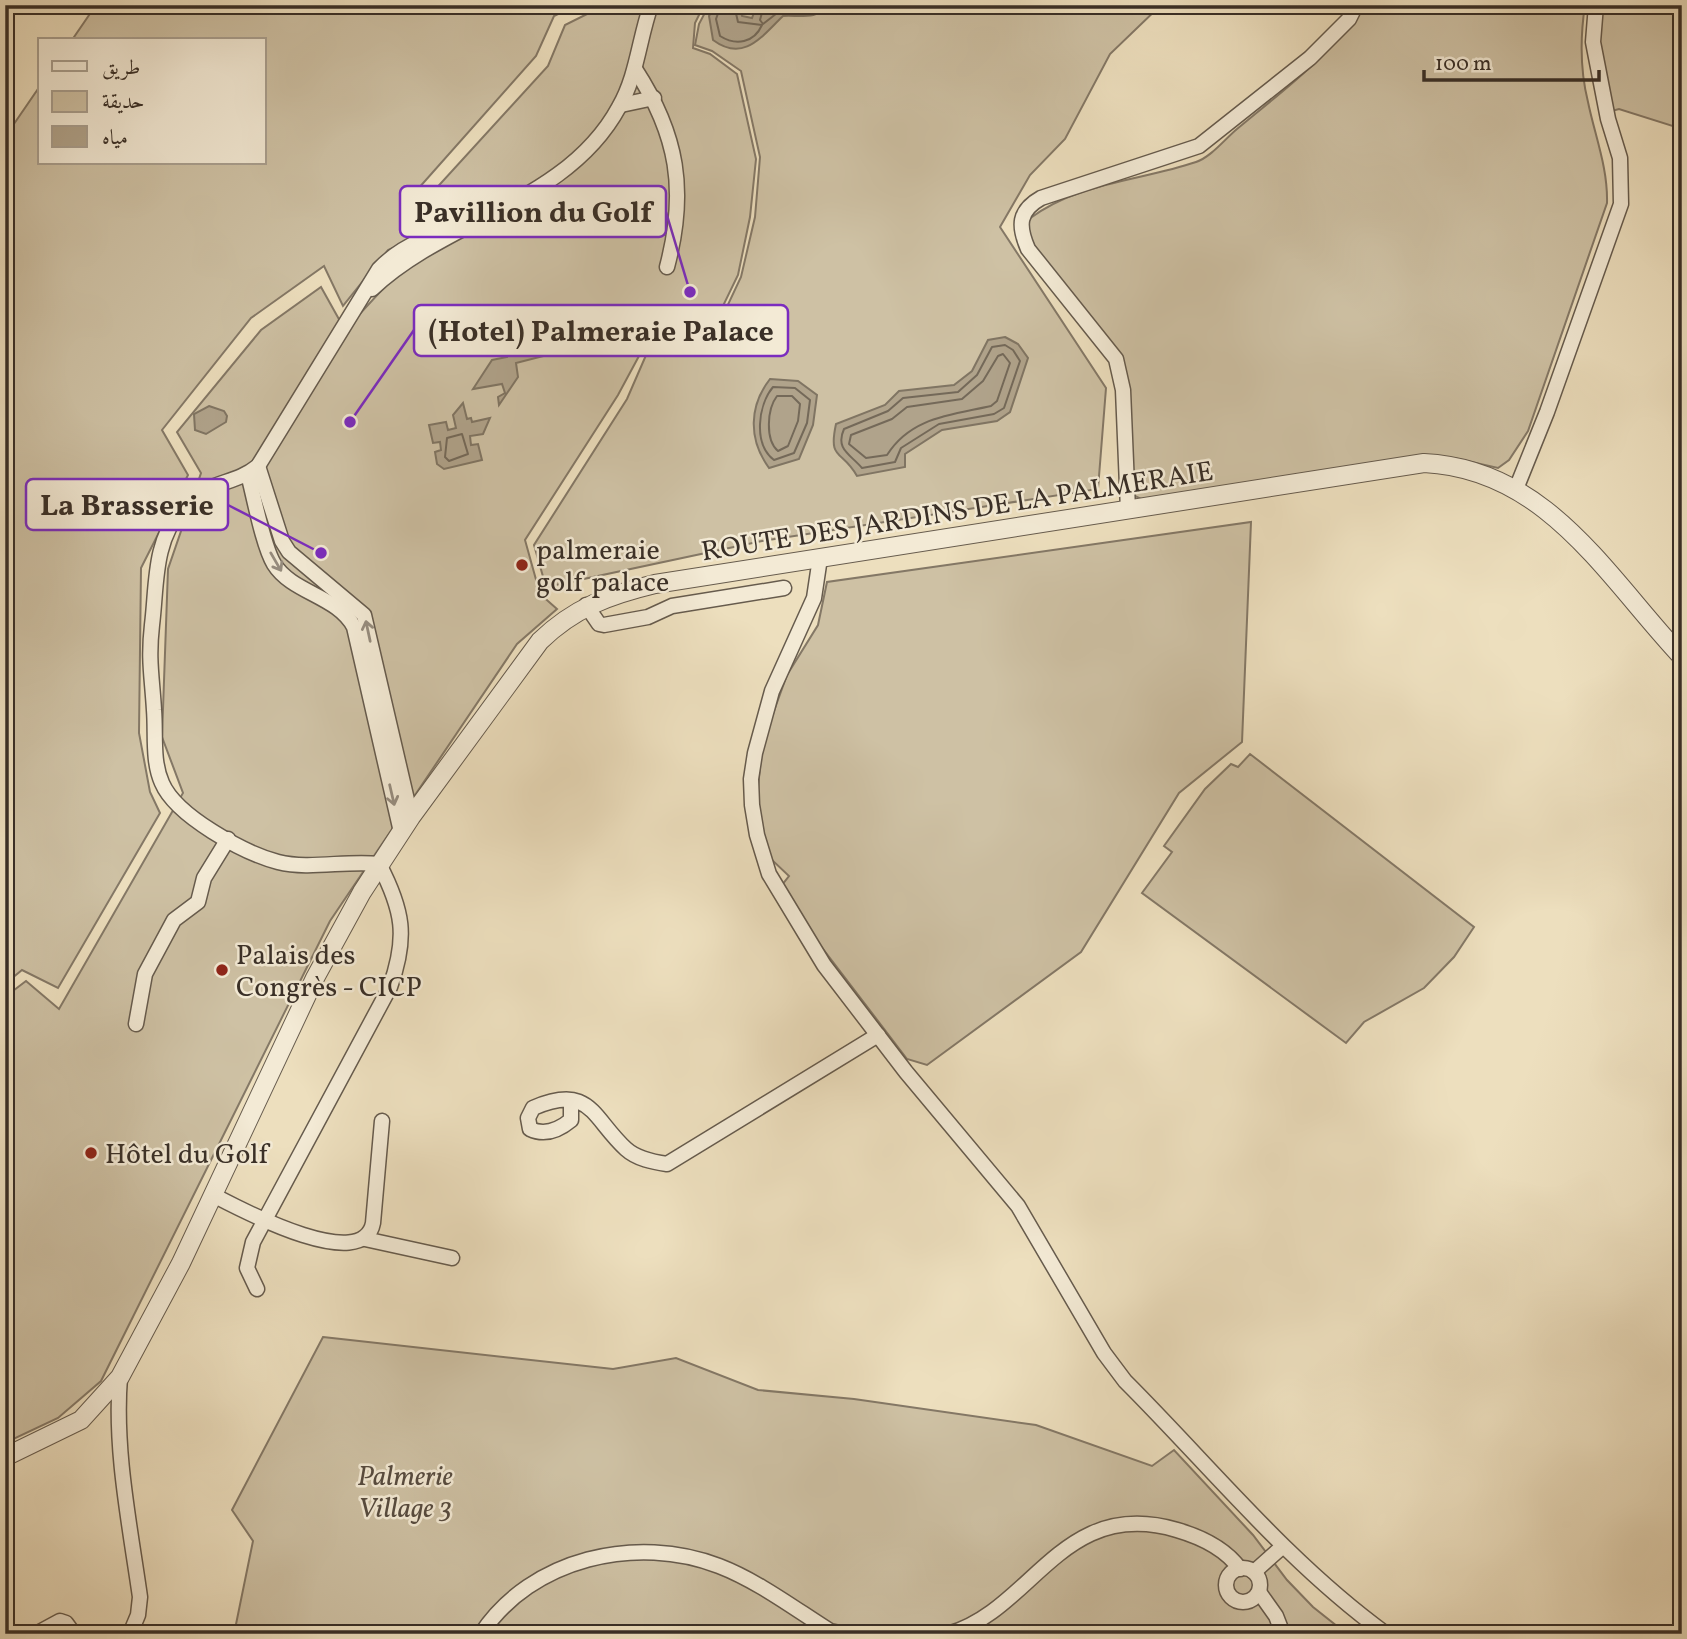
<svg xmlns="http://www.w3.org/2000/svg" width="1687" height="1639" viewBox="0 0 1687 1639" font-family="Vollkorn,Amiri,serif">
<rect width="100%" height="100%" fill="#eddfbe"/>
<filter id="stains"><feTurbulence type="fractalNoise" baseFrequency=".00286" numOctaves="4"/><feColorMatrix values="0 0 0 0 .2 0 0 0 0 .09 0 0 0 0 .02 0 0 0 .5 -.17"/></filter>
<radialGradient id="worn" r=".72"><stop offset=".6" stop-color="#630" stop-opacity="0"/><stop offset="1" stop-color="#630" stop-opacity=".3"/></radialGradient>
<g fill="#cec1a4" stroke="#847866" stroke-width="2">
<path d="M 96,5 L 576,5 L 554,16 L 536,56 L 417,190 L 432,230 L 388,250 L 343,306 L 324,266 L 251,318 L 162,430 L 188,475 L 141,568 L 139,733 L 150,792 L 160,813 L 58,988 L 22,970 L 5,984 L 5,137 L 40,86 L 40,163 L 264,163 L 264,40 L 72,40 Z"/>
<path d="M 605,5 L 704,5 L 695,23 L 693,48 L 710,54 L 737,74 L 756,159 L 750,217 L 738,275 L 706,341 L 681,350 L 646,343 L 618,395 L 525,540 L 540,594 L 557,609 L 517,644 L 330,921 L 101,1381 L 58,1418 L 5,1443 L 5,997 L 26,981 L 59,1009 L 183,793 L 162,737 L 168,569 L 201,473 L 177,432 L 261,330 L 321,287 L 345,330 L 402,268 L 444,242 L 431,194 L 548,66 L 565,25 Z"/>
<path d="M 709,5 L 1161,5 L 1110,54 L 1065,139 L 1030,175 L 1000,227 L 1106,388 L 1098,489 L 762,541 L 546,587 L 534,545 L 627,399 L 650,346 L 682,355 L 709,345 L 741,277 L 755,217 L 760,157 L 741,71 L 712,51 L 695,45 L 699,24 Z"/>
<path d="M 1362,5 L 1585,5 C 1580,38 1580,70 1588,102 C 1595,136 1608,168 1607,203 L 1528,431 L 1509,460 L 1498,468 L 1454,458 L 1408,459 L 1143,500 L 1135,496 L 1133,490 L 1127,377 L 1040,256 L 1029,238 L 1029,219 C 1078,182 1140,181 1196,162 C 1211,157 1225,139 1237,129 C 1282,91 1332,56 1362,5 Z"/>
<path d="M 1603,5 L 1682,5 L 1682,129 L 1619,109 L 1608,112 L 1597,28 Z"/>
<path d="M 1251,522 L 1242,742 L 1179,793 L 1081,952 L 927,1065 L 907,1059 L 778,890 L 789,876 L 772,860 L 767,849 L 757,800 L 762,744 L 787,675 L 818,625 L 827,582 Z"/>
<path d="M 1250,754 L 1474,927 L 1454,957 L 1424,988 L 1364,1022 L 1346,1043 L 1142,893 L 1172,852 L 1164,846 L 1205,789 L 1231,764 L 1238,767 Z"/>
<path d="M 323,1337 L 613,1369 L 676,1358 L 758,1390 L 854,1399 L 1036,1425 L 1152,1466 L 1174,1450 L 1253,1535 L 1287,1580 L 1313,1607 L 1347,1634 L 234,1634 L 253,1541 L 232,1510 Z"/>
</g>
<g fill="#b0a38b" stroke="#807563" stroke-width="2">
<path d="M 716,5 L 740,5 L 742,16 L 752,18 L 757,5 L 829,5 C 818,20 799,15 783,16 C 762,36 744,63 713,40 L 709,16 Z"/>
<path d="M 511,312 L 512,321 L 508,323 L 512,341 L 526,339 L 527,352 L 556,342 L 559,352 L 516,363 L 518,377 L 499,405 L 498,397 L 505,393 L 502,384 L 473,389 L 492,360 L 507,357 L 500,314 Z"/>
<path d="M 1005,337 L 1018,344 L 1028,358 L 1010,412 L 997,421 L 942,430 L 905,454 L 905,467 L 857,476 C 842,449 828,461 836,424 L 885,405 L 899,391 L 954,385 L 972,371 L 988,340 Z"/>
<path d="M 770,379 L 798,381 L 817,395 L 813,425 L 799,459 L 769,468 C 748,439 749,406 770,379 Z"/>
<path d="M 463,403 L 467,419 L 471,418 L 472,422 L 490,418 L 483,434 L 470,436 L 471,445 L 478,444 L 482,460 L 444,469 L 437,464 L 435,452 L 441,450 L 440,442 L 433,443 L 429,425 L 446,422 L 448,430 L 456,428 L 453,415 Z"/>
<path d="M 209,406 L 224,411 L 227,416 L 226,422 L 206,434 L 195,430 L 194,414 Z"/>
</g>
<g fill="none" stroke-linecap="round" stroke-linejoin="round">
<g stroke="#746959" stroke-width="2">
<path d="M 721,5 L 716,19 L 720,36 C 736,46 754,43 762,25 L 738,22 L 734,5"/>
<path d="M 764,5 L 760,20 L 763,24 L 781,10 L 809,9 L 820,5"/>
<path d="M 1005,345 L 1013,350 L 1020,361 L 1004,408 L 994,414 L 939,424 L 901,448 L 895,462 L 862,468 C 850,454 835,449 844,429 L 888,411 L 903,398 L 958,392 L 977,375 L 992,347 Z"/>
<path d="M 1003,354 L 1010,363 L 997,401 L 991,406 C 951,415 911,417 887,455 L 866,458 L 849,444 L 851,435 L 892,419 L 907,407 L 962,399 L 983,381 L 998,356 Z"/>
<path d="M 773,387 L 795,388 L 810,400 L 807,423 L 794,453 L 774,460 C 753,444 758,405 773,387 Z"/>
<path d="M 777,396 L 792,396 L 800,404 L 798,421 L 788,446 L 778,451 C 765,440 767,409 777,396 Z"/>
<path d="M 462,434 L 468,454 L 449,461 L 445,457 L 447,438 Z"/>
</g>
<defs>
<g id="minor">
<path d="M 635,69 C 678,135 687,191 667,267"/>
<path d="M 621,105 L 654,98"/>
<path d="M 372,289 C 447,218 567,203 619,107 C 637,76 639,39 651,5"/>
<path d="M 258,466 L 282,541 L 289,552 L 364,615 L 411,817"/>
<path d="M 248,474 C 254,497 263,546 274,564 C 292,593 338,596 354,627 L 401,832"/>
<path d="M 1516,489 L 1547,412 L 1621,204 L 1620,158 L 1608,119 L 1593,42 L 1596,5"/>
<path d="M 1128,510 L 1123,390 L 1116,359 L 1028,249 C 1018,226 1018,211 1041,198 L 1199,146 L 1310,58 L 1349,19 L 1356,5"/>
<path d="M 820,558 L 814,598 L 772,691 L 755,753 L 751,779 L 752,805 L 757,835 L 769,874 L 824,965 L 906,1072 L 1018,1206 L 1104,1353 L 1125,1381 C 1211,1467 1287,1562 1386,1634"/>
<path d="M 586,605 L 599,624 L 604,625 L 648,617 L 672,606 L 784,588"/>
<path d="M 136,1024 L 145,974 L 174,920 L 198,902 L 204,878 L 228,839"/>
<path d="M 571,1101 L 571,1120 C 559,1130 545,1136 530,1129 L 528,1118 L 533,1108 C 591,1083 592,1118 626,1149 C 637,1159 653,1162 667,1164 L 878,1035"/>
<path d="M 213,1195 C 240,1209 363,1275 373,1223 L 382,1121"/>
<path d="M 365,1239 L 452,1258"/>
<path d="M 257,1289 L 247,1268 L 253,1242 L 390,987 C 408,937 403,910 379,864 C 346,860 310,870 278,862 C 244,853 176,816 162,783 C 152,761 156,734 154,710 C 152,676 148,660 152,625 C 157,585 153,542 182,509 C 209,478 232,487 258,466 L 379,269 C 404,243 439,232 473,222"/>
<path d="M 120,1377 C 114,1449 130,1526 140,1597 L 138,1615 L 130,1634"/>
<circle cx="1243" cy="1585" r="17"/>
<path d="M 1254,1572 L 1282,1547"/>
<path d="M 1259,1592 L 1276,1616 L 1283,1634"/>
<path d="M 36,1634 L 60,1621 L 66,1623 L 74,1634"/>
<path d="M 481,1634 C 531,1558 637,1534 719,1566 C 758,1581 795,1609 830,1631 L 845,1634"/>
<path d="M 948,1634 C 1033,1610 1062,1496 1177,1530 C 1201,1537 1225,1548 1240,1569"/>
</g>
<path id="tertiary" d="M 5,1457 L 81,1420 L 120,1377 L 181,1263 L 315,978 L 362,892 L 411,817 L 540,641 C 574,608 609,595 655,584 L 1424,463 C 1547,469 1606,576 1682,657"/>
</defs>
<use href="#minor" stroke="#665b4d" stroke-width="17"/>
<use href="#tertiary" stroke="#665b4d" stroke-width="20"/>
<use href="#minor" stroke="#f3ead5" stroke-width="14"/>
<use href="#tertiary" stroke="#f3ead5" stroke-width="18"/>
</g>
<defs><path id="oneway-shaft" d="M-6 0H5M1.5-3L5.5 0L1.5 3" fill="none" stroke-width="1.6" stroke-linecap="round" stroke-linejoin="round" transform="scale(1.75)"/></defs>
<g stroke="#968c7e">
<use href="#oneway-shaft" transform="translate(276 562) rotate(60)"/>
<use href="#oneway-shaft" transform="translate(368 631) rotate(-102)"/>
<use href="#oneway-shaft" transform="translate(392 795) rotate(77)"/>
</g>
<g fill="#8f2418" stroke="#f3ead5" stroke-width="2.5">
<circle cx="522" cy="565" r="7"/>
<circle cx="222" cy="970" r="7"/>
<circle cx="91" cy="1153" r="7"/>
</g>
<g text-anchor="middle" stroke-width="5" stroke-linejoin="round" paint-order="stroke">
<g font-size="28" fill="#392f27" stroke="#f3ead5">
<text transform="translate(957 510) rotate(-9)" y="10">ROUTE DES JARDINS DE LA PALMERAIE</text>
</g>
<g font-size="28" fill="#392f27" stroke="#f3ead5" text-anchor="start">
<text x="536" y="559">palmeraie<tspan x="536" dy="32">golf palace</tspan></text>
<text x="236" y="964">Palais des<tspan x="236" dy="32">Congrès - CICP</tspan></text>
<text x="105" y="1163">Hôtel du Golf</text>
</g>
<g font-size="28" font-style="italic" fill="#574c40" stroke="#f3ead5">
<text x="405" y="1485">Palmerie<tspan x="405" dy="32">Village 3</tspan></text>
</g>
</g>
<path fill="none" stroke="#7b2cbf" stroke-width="2.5" d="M690 292L666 212M350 422L414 330M321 553L228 505"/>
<g fill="#7b2cbf" stroke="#f3ead5" stroke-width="2.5">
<circle cx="690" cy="292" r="7"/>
<circle cx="350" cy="422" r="7"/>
<circle cx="321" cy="553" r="7"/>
</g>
<g fill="#f3ead5" stroke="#7b2cbf" stroke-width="2.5">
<rect x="400" y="186" width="266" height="51" rx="7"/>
<rect x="414" y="305" width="374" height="51" rx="7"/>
<rect x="26" y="479" width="202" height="51" rx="7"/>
</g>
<g font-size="30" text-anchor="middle" font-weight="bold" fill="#392f27">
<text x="533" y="222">Pavillion du Golf</text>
<text x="601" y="341">(Hotel) Palmeraie Palace</text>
<text x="127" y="515">La Brasserie</text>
</g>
<rect width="1687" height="1639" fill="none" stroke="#eddfbe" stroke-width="28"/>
<rect x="7" y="7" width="1673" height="1625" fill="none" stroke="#392f27" stroke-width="3.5"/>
<rect x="14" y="14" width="1659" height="1611" fill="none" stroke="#392f27" stroke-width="2"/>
<rect x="38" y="38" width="228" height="126" fill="#f3ead5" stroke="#a99f8f" stroke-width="2"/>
<rect x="52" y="61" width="35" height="10" fill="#f3ead5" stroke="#a99f8f" stroke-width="2"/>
<text x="102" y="74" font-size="21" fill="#392f27">طريق</text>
<rect x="52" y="91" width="35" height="21" fill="#cec1a4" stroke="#a99f8f" stroke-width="2"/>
<text x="102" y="108" font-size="21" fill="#392f27">حديقة</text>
<rect x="52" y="126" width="35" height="21" fill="#b0a38b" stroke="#a99f8f" stroke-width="2"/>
<text x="102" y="144" font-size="21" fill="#392f27">مياه</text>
<path d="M1424 70v10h175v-10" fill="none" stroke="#392f27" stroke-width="3.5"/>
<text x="1435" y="70" font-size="21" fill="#392f27" stroke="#f3ead5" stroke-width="5" paint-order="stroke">100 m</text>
<rect width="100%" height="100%" filter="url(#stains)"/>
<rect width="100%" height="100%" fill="url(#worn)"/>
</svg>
